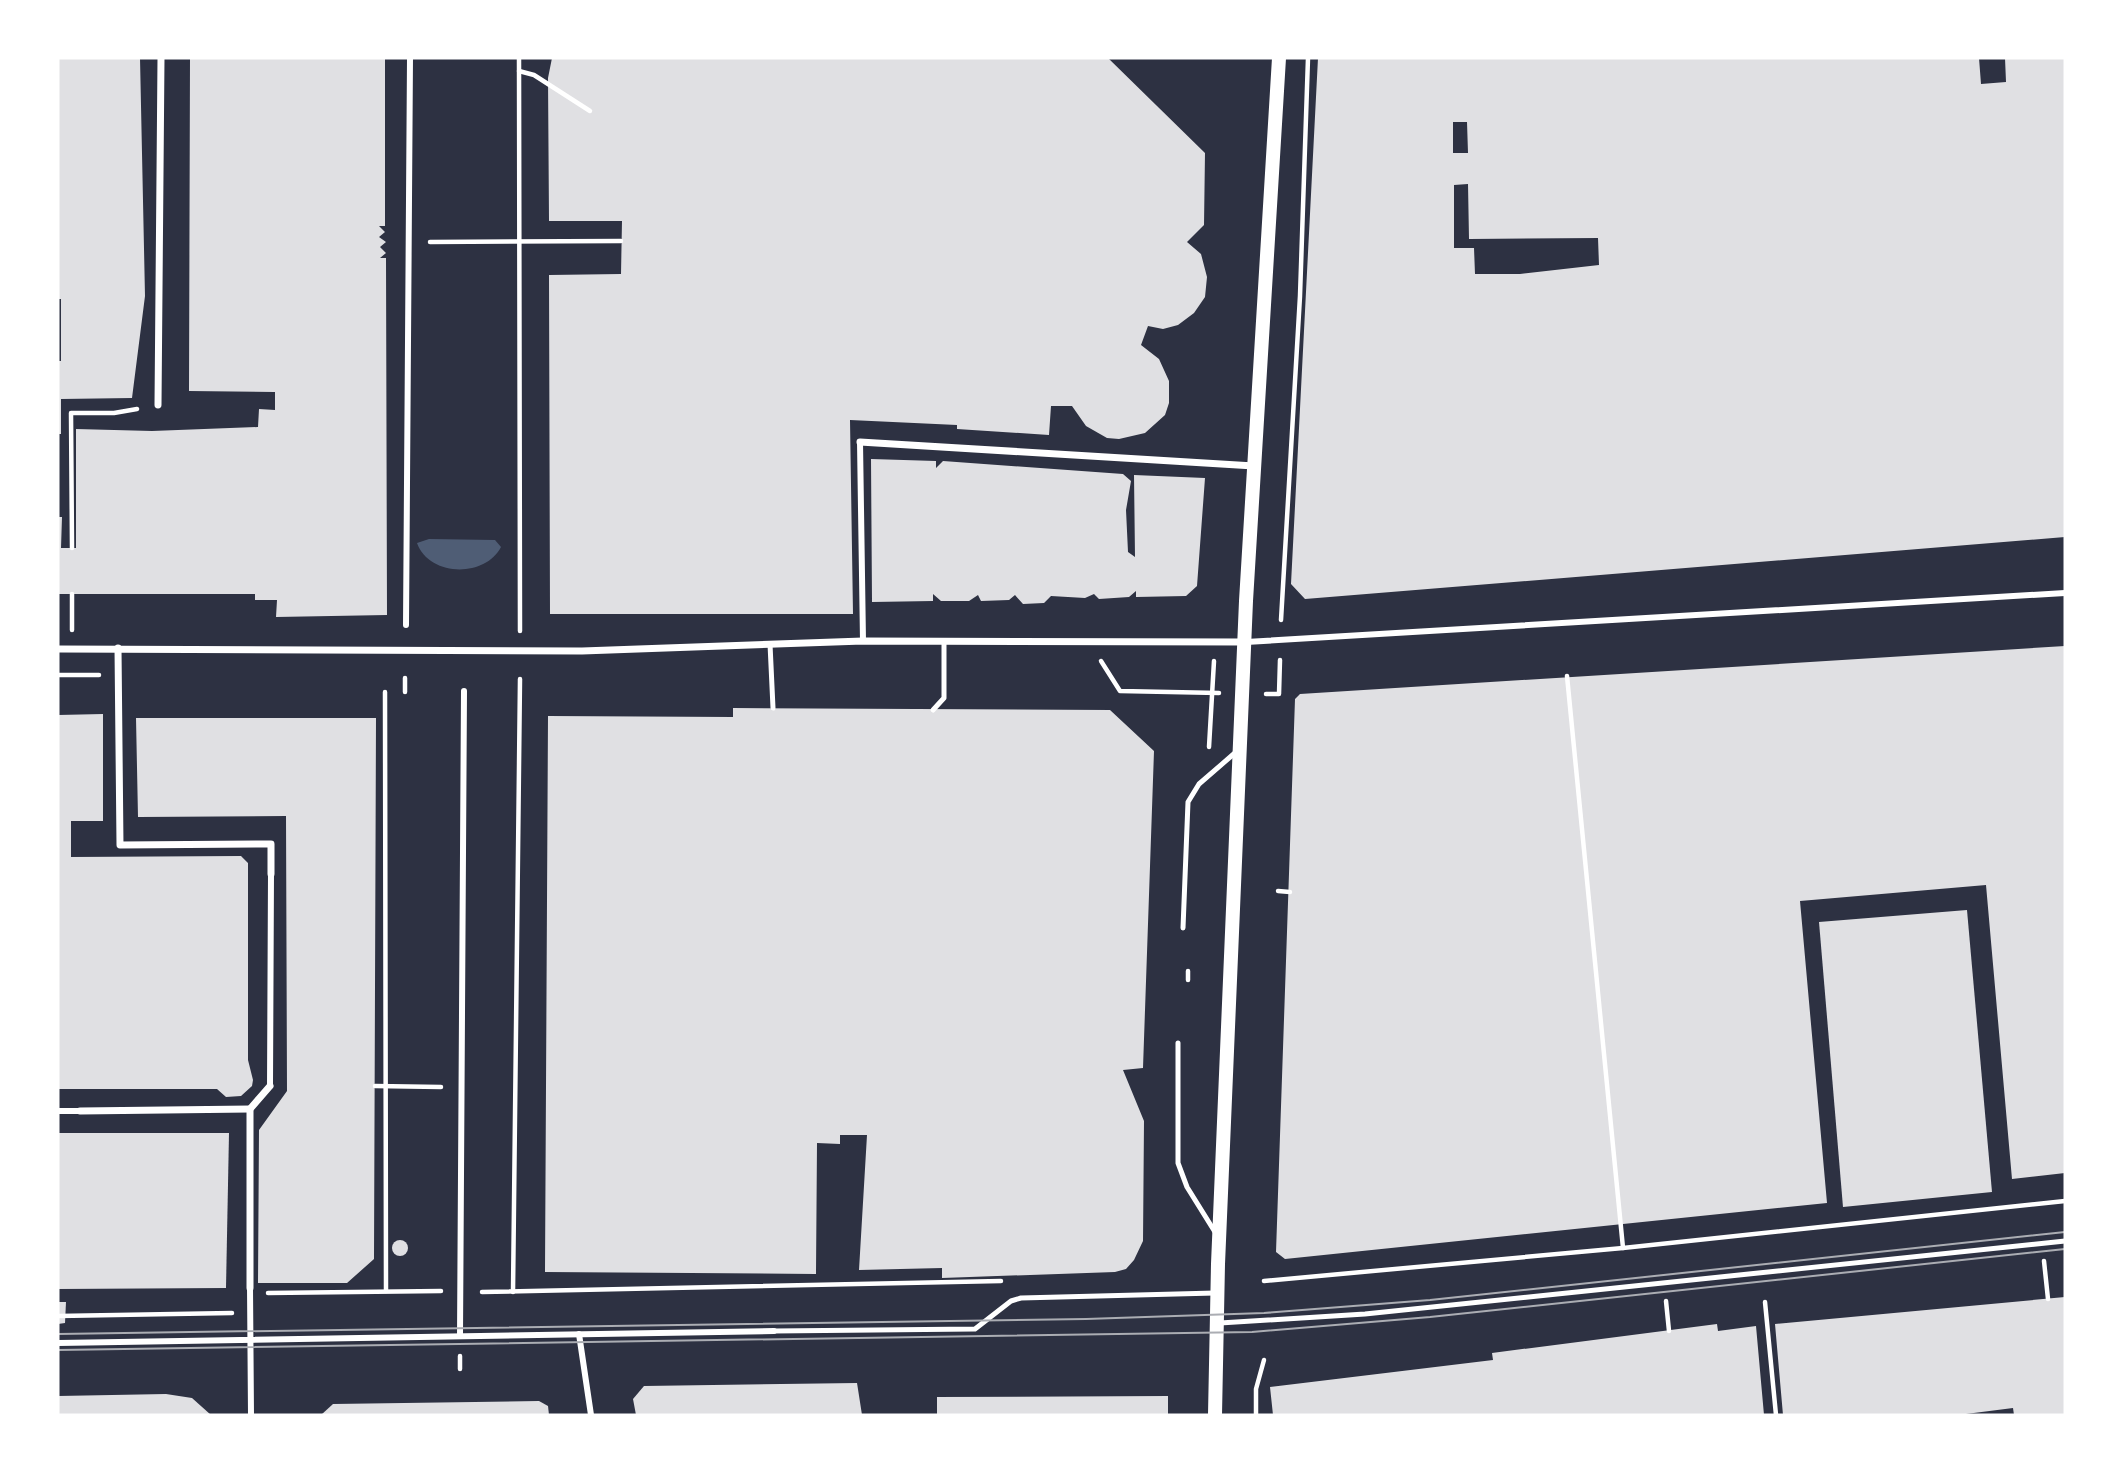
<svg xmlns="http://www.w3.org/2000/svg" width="2123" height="1473" viewBox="0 0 2123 1473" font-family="Poppins,sans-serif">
<rect width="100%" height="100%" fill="#2d3142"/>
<path fill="#4f5d75" d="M 429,539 L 495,540 L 501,547 C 485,578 429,577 417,543 Z"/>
<g fill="#e0e0e3" fill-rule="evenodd">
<path d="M 58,58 L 140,58 L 145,296 L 132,398 L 61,399 L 61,434 L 58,434 L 58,361 L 61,361 L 61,299 L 58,299 Z"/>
<path d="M 190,58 L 385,58 L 385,226 L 379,226 L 385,232 L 379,237 L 386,242 L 380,247 L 386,253 L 380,258 L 386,258 L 387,615 L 276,617 L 277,600 L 255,600 L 255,594 L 58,594 L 58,517 L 62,517 L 61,548 L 76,548 L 76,429 L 152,431 L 258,427 L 259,409 L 275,410 L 275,392 L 189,391 Z"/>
<path d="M 552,58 L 1108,58 L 1205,153 L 1204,225 L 1187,242 L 1201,254 L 1207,277 L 1205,297 L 1194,313 L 1178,325 L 1163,329 L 1148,326 L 1141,345 L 1159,359 L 1169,381 L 1169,403 L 1165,415 L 1145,433 L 1119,439 L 1107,438 L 1086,426 L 1072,406 L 1051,406 L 1049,435 L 957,429 L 957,425 L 850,420 L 853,614 L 550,614 L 549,275 L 621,274 L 622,221 L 549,221 L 548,78 Z"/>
<path d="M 1318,58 L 1979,58 L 1981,84 L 2006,82 L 2005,58 L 2065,58 L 2065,537 L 1305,599 L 1291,584 ZM 1453,122 L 1467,122 L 1468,153 L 1453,153 ZM 1468,184 L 1469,239 L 1598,238 L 1599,265 L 1520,274 L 1475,274 L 1474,248 L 1454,248 L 1454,185 Z"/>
<path d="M 871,459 L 936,461 L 936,468 L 943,461 L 1123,474 L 1131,481 L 1126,510 L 1128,552 L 1135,557 L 1134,475 L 1205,478 L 1197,586 L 1186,596 L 1136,597 L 1136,591 L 1129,597 L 1099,599 L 1094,594 L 1085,598 L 1051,596 L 1044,603 L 1023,604 L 1015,595 L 1009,600 L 981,601 L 978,595 L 969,601 L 941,601 L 933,594 L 933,601 L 872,602 Z"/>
<path d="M 2065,646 L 2065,1173 L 2012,1179 L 1986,885 L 1800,901 L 1827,1203 L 1285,1259 L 1276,1252 L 1295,699 L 1300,694 Z"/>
<path d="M 733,708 L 1110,710 L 1154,751 L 1143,1068 L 1123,1070 L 1144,1121 L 1143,1241 L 1134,1260 L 1126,1269 L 1115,1272 L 942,1278 L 942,1268 L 859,1270 L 867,1135 L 840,1135 L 840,1144 L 817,1143 L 816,1274 L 545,1272 L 548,716 L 733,717 Z"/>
<path d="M 103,714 L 103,821 L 71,821 L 71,857 L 241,856 L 248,863 L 248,1060 L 253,1080 L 252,1086 L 241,1096 L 226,1097 L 217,1089 L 58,1089 L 58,715 Z"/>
<path d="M 136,718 L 376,718 L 374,1259 L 347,1283 L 258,1283 L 259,1130 L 287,1091 L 286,816 L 138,817 Z"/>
<path d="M 1967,910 L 1992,1192 L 1843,1207 L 1819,922 Z"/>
<path d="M 58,1133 L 229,1133 L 226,1288 L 58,1289 Z"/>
<circle cx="400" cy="1248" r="8"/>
<path d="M 2065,1297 L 2065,1415 L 2014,1415 L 2013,1408 L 1958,1415 L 1783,1415 L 1775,1324 Z"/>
<path d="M 58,1302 L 66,1302 L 65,1323 L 58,1324 Z"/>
<path d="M 1717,1324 L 1718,1331 L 1756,1326 L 1764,1415 L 1273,1415 L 1270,1387 L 1493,1360 L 1492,1353 Z"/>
<path d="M 857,1383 L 862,1415 L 636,1415 L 633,1399 L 644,1386 Z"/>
<path d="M 166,1394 L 192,1398 L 211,1415 L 58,1415 L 58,1396 Z"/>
<path d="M 1168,1396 L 1168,1415 L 937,1415 L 937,1397 Z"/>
<path d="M 539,1401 L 548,1406 L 549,1415 L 321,1415 L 333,1404 Z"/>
</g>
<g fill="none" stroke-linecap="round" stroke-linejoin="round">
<g stroke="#fff" stroke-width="4.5">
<path d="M 519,58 L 520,631"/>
<path d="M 519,71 L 534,75 L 590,111"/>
<path d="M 430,242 L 621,241"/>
<path d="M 72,548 L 71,413 L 114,413 L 137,409"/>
<path d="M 72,594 L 72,630"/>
<path d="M 1281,620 L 1300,296 L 1308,58"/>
<path d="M 1101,661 L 1120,691 L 1219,693"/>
<path d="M 58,675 L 99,675"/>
<path d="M 1567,676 L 1623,1248"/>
<path d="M 385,692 L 386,1291"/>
<path d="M 405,692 L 405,678"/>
<path d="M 1266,694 L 1279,694 L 1280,660"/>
<path d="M 1209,747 L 1214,661"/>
<path d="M 1278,891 L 1290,892"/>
<path d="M 1188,980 L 1188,971"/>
<path d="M 375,1086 L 441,1087"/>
<path d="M 2044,1261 L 2048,1299"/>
<path d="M 1264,1281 L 1623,1248 L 2065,1201"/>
<path d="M 482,1292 L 1001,1281"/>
<path d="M 513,1292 L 520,679"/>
<path d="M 268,1293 L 441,1291"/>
<path d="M 1666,1301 L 1669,1331"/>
<path d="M 1765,1302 L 1776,1415"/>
<path d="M 58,1316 L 232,1313"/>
<path d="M 460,1356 L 460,1369"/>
<path d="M 1256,1415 L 1256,1389 L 1264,1360"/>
</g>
<g stroke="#fff" stroke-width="5">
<path d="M 770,644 L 773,708"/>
<path d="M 933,710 L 944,698 L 944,642"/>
<path d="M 1183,928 L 1188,802 L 1199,784 L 1236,752"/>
<path d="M 1178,1043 L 1178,1163 L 1187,1187 L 1215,1232"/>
<path d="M 1220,1323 L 1365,1314 L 2065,1241"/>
<path d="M 774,1331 L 975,1329 L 1011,1301 L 1021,1298 L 1215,1293"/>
</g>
<g stroke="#fff" stroke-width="6">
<path d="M 860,442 L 863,641"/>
<path d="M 406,625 L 410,58"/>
<path d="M 1246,642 L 2065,593"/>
<path d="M 270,1086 L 271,874"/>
<path d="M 58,1111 L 80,1111"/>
<path d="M 250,1288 L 251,1415"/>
<path d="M 579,1334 L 591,1415"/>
<path d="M 460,1336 L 464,691"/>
<path d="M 58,1343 L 774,1331"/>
</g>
<g stroke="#fff" stroke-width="7">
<path d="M 158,405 L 161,58"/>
<path d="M 860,442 L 1254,466"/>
<path d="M 118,648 L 120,845 L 271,844 L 271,874"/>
<path d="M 58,649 L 582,651 L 863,641 L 1245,642"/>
<path d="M 80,1111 L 250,1109"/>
<path d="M 250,1288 L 250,1109 L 270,1086"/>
</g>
<path stroke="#fff" stroke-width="14" d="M 1215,1415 L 1218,1264 L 1246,601 L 1279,58"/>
<g stroke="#abadb3" stroke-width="2">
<path d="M 58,1334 L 1086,1319 L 1264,1313 L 1430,1300 L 2065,1232"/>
<path d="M 58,1350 L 1252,1332 L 1430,1317 L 2065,1249"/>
</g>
</g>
<rect width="2123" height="1473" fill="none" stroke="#ffffff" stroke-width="119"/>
</svg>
